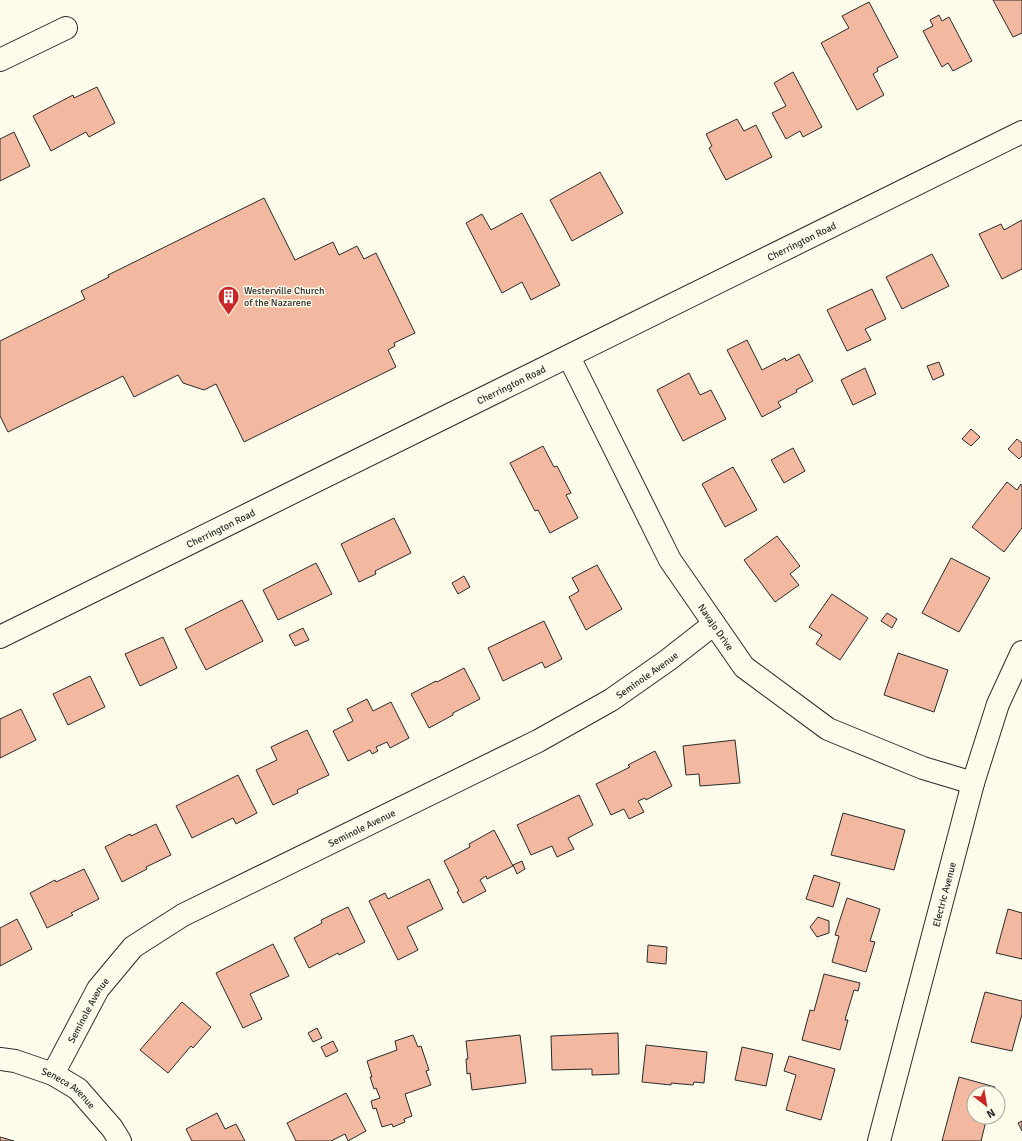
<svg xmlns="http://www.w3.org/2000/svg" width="1022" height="1141" viewBox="0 0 1022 1141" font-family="Signika,sans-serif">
<rect width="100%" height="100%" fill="#fdfbea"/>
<g fill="#f2b8a0" stroke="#2b2b2b">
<path d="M 993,0 L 1022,0 L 1022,33 L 1013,37 Z"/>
<path d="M 869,2 L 898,57 L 877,68 L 878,71 L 873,74 L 884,95 L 857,110 L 821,43 L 849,28 L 842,16 Z"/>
<path d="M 939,15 L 942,21 L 949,17 L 972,61 L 953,71 L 948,63 L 942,67 L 923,31 L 933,26 L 930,20 Z"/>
<path d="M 793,72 L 822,127 L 803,137 L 800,131 L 786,139 L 772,113 L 786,106 L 774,83 Z"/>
<path d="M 97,87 L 115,123 L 89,137 L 86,132 L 51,151 L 33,116 L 73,95 L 74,98 Z"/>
<path d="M 737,119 L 744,131 L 756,125 L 772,157 L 726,180 L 709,148 L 712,146 L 706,134 Z"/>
<path d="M 14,132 L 30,166 L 0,181 L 0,139 Z"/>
<path d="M 600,172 L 623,213 L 572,241 L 550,200 Z"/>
<path d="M 264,198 L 295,260 L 333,242 L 339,255 L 357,246 L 364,259 L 376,253 L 415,333 L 394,343 L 395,346 L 388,350 L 396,367 L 244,442 L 216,384 L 204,390 L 183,383 L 178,375 L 134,397 L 123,376 L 8,432 L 0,416 L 0,341 L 85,299 L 81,291 L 109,277 L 108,275 Z"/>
<path d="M 522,213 L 560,285 L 531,300 L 522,282 L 502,293 L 466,223 L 482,214 L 491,230 Z"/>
<path d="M 1022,220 L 1022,269 L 1002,279 L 979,234 L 1001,224 L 1004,230 Z"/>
<path d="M 932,254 L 949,286 L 902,309 L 886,277 Z"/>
<path d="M 872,289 L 886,319 L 865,329 L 871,340 L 847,351 L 827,310 Z"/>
<path d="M 747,340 L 762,370 L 785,358 L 786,361 L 799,354 L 813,381 L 796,390 L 797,392 L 778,402 L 781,407 L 762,417 L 727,350 Z"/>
<path d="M 939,362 L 944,375 L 933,380 L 927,366 Z"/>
<path d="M 865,368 L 876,394 L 853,405 L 841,380 Z"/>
<path d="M 689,373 L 700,395 L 711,390 L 726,419 L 683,441 L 657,390 Z"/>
<path d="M 971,429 L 980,437 L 971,446 L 962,439 Z"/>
<path d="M 1017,439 L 1022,443 L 1022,456 L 1019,459 L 1008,449 Z"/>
<path d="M 543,446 L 554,467 L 557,466 L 571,493 L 566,495 L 578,518 L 550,533 L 538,510 L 535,511 L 510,463 Z"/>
<path d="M 793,448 L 805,471 L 784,483 L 771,460 Z"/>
<path d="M 733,467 L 757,510 L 725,527 L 702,484 Z"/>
<path d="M 1007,482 L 1017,490 L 1021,484 L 1022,485 L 1022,528 L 1004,552 L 972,527 Z"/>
<path d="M 394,518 L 411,553 L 375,571 L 376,574 L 359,582 L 341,544 Z"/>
<path d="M 777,536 L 800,566 L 790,574 L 799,585 L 775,602 L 744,560 Z"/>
<path d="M 951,558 L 990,578 L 959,632 L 922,613 Z"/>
<path d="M 316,563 L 332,594 L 278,620 L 263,590 Z"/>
<path d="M 597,565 L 622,609 L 586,630 L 569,597 L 579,591 L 572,578 Z"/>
<path d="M 464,576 L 470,587 L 458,594 L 452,583 Z"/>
<path d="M 832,594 L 868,618 L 840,660 L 816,644 L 822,635 L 809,627 Z"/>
<path d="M 242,600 L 263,641 L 206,670 L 185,629 Z"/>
<path d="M 887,613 L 897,619 L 892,628 L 881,621 Z"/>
<path d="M 544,621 L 562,659 L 545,668 L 542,662 L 503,681 L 488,648 Z"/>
<path d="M 303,628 L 309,640 L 295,646 L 289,635 Z"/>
<path d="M 163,637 L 177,668 L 140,686 L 125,654 Z"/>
<path d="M 898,653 L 948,670 L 934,712 L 884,695 Z"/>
<path d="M 464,668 L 480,699 L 453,713 L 453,715 L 429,728 L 411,694 L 436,681 L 437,682 Z"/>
<path d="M 90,676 L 105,707 L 68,725 L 53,694 Z"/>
<path d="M 367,699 L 373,711 L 391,702 L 409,738 L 390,748 L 387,742 L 376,747 L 378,751 L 372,754 L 370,750 L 348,761 L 333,731 L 353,721 L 347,709 Z"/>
<path d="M 21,709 L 36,740 L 0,758 L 0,719 Z"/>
<path d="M 307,730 L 329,775 L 297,790 L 298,793 L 273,805 L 256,770 L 277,760 L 271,747 Z"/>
<path d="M 735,740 L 740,783 L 700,786 L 699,774 L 686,775 L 683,746 Z"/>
<path d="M 655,751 L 672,786 L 646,800 L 645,798 L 638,801 L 644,812 L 629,819 L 624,809 L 611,815 L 596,784 L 630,767 L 628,765 Z"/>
<path d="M 238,775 L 257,813 L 236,824 L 233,818 L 192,838 L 176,806 Z"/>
<path d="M 579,795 L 593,825 L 568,838 L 574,849 L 557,857 L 552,846 L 531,855 L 517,825 Z"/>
<path d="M 843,813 L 905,830 L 894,870 L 831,855 Z"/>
<path d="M 156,824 L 171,855 L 146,867 L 147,869 L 122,882 L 105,847 L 130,834 L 131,836 Z"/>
<path d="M 494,830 L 513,866 L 487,879 L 486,876 L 480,880 L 486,891 L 463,903 L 457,892 L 459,891 L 444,861 L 470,847 L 469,844 Z"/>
<path d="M 522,861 L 525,869 L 517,874 L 513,865 Z"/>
<path d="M 84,869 L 99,899 L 71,913 L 73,915 L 47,928 L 30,893 L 55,880 L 56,882 Z"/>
<path d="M 814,875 L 840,883 L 833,907 L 806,899 Z"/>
<path d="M 429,879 L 443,909 L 407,927 L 418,950 L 398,960 L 369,901 L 385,893 L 388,899 Z"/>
<path d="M 847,898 L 880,909 L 870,941 L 875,942 L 866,972 L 832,962 L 839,936 L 835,935 Z"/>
<path d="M 348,907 L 365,942 L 339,955 L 338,953 L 309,968 L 294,938 L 322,923 L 321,920 Z"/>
<path d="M 1008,909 L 1022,913 L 1022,959 L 996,953 Z"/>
<path d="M 818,917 L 829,921 L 829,933 L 817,937 L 810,927 Z"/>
<path d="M 17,919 L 32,949 L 0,966 L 0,928 Z"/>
<path d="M 273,944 L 289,976 L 250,994 L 262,1019 L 243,1028 L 216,973 Z"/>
<path d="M 648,945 L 667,947 L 666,964 L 647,962 Z"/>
<path d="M 824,974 L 860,983 L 858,991 L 854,990 L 845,1020 L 848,1020 L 840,1050 L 802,1040 L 810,1010 L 814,1011 Z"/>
<path d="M 985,992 L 1022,1001 L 1022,1014 L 1012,1051 L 971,1042 Z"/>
<path d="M 182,1002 L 211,1027 L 193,1048 L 191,1046 L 168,1073 L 140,1050 Z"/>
<path d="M 317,1028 L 322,1038 L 313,1042 L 308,1033 Z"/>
<path d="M 618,1033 L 619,1074 L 592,1075 L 592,1069 L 552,1070 L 551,1036 Z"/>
<path d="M 413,1035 L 418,1047 L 421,1046 L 429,1070 L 426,1071 L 431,1085 L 405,1094 L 412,1116 L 404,1119 L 405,1122 L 393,1127 L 392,1124 L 382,1127 L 376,1108 L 373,1109 L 371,1101 L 380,1098 L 376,1088 L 374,1089 L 370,1077 L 372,1077 L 367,1061 L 397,1050 L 395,1041 Z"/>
<path d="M 520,1035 L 526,1083 L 472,1090 L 470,1073 L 467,1074 L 466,1059 L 468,1059 L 466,1041 Z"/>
<path d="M 333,1041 L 338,1051 L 326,1057 L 321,1047 Z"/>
<path d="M 646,1045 L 707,1052 L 704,1083 L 694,1082 L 693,1085 L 671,1083 L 671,1085 L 642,1082 Z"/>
<path d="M 742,1047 L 773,1054 L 766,1086 L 735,1080 Z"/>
<path d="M 789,1056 L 835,1069 L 821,1120 L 786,1110 L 796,1075 L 784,1071 Z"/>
<path d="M 959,1077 L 995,1087 L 994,1093 L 974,1093 L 974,1117 L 987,1117 L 981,1141 L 942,1141 Z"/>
<path d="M 346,1093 L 366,1131 L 348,1141 L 345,1134 L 331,1141 L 296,1141 L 287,1123 Z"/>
<path d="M 217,1113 L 225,1129 L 236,1124 L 245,1141 L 192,1141 L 186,1129 Z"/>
<path d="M 1022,1121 L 1022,1131 L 1018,1123 Z"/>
<path d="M 0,1137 L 14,1141 L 0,1141 Z"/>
</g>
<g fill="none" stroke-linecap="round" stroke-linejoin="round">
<defs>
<g id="minor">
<path d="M 0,60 L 66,28"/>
<path id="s1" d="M 569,357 L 670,560 L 744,667 L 828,729 L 923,768 L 973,783"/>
<path id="s2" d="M 0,637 L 1022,132"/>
<path id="s3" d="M 0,1059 L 15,1061 L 53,1074 L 78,1089 L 112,1128 L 120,1141"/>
<path id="s4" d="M 53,1074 L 98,989 L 133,947 L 183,915 L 538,741 L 611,700 L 668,660 L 714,624"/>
<path id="s5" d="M 879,1141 L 973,783 L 998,704 L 1022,652"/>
</g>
</defs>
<use href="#minor" stroke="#2b2b2b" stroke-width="24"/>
<use href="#minor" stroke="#fdfbea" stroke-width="22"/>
</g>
<defs>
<symbol id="building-pin" viewBox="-11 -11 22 30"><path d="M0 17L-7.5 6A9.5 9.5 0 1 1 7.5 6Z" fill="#c62828" stroke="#fdfbea"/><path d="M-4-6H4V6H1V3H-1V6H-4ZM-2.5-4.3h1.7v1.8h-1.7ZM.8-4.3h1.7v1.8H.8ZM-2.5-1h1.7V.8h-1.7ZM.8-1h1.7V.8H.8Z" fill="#fff"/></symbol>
</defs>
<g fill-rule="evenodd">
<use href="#building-pin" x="216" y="284" width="25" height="34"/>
</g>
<g text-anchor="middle" stroke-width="3" stroke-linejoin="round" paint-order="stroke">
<g font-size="10" fill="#2b2b2b" stroke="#fdfbea">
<text dy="4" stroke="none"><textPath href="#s2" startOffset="894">Cherrington Road</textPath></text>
<text dy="4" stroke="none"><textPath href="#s2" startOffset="570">Cherrington Road</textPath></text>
<text dy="4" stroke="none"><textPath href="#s2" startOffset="246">Cherrington Road</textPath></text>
<text dy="4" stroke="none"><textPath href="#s1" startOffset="308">Navajo Drive</textPath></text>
<text dy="4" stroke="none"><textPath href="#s4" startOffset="733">Seminole Avenue</textPath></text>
<text dy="4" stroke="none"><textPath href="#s4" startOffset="409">Seminole Avenue</textPath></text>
<text dy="4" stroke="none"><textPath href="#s5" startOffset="255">Electric Avenue</textPath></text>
<text dy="4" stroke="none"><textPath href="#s4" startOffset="73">Seminole Avenue</textPath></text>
<text dy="4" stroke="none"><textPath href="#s3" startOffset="76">Seneca Avenue</textPath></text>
</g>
<g font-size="10" fill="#2b2b2b" stroke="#fdfbea" text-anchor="start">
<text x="244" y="294">Westerville Church<tspan x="244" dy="12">of the Nazarene</tspan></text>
</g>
</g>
<g transform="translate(986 1105) rotate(149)"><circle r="19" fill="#fdfbea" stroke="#a9a89e"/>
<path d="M0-3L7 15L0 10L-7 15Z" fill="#c62828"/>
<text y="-6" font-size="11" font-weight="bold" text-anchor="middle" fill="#2b2b2b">N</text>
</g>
</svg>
